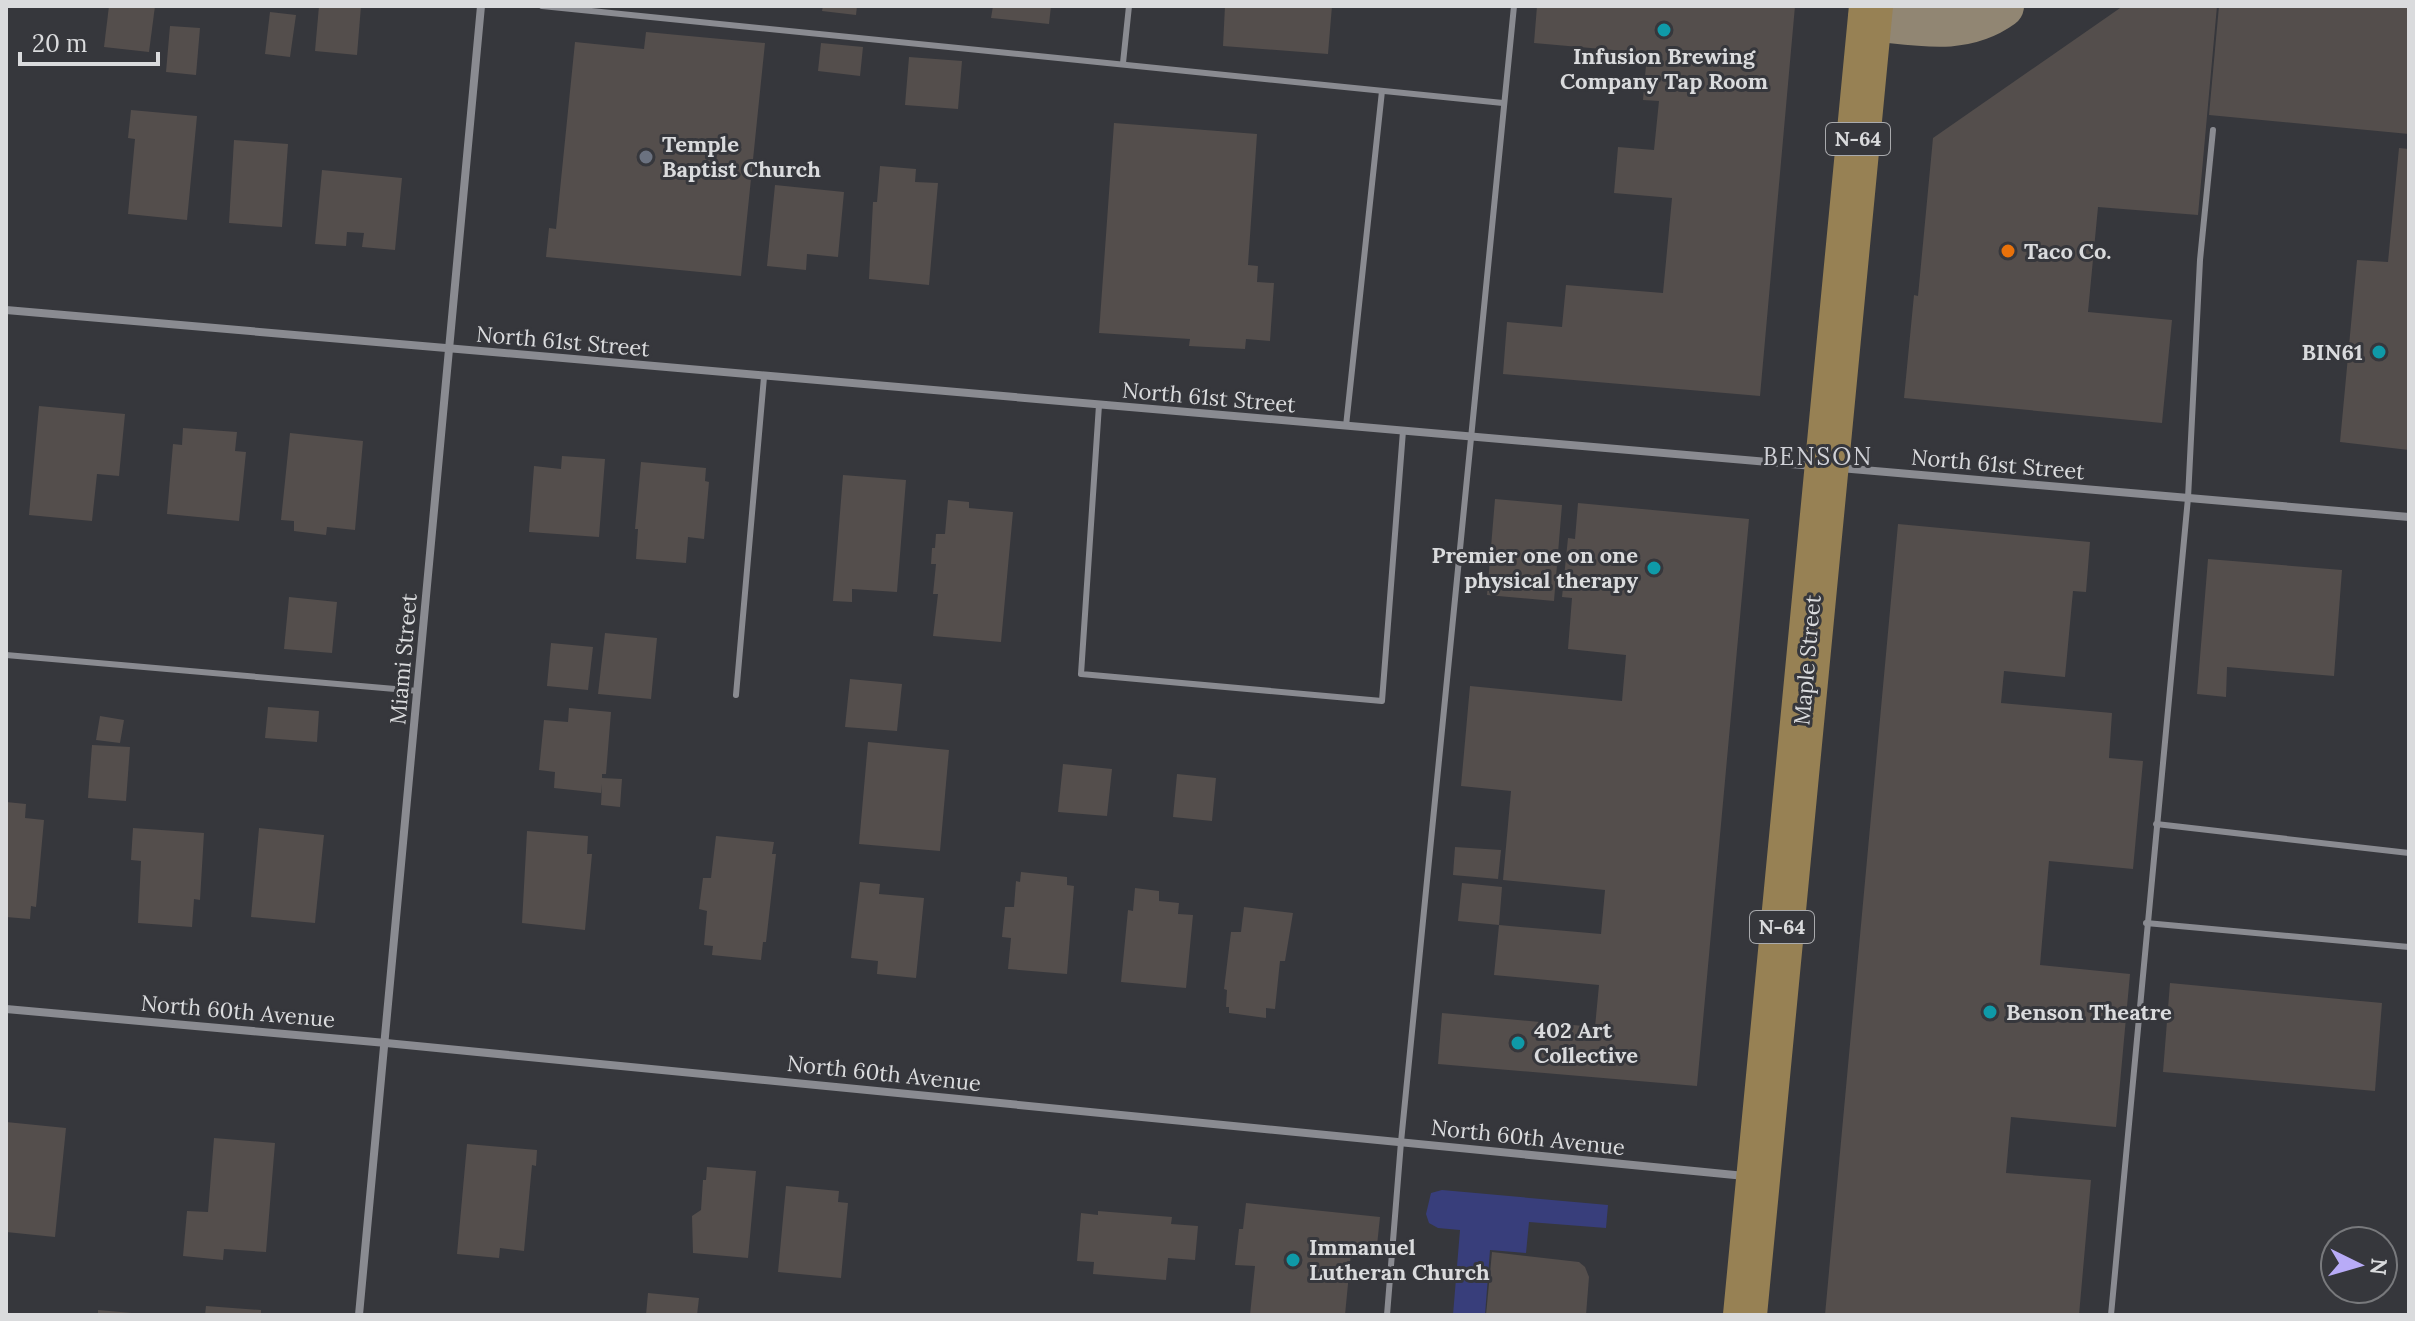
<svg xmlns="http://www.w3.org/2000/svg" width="2415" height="1321" viewBox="0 0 2415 1321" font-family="Lora,serif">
<rect width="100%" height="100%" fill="#36373c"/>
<path fill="#383e7b" d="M 1442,1190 L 1608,1205 L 1606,1228 L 1529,1222 L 1526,1253 L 1490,1250 L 1485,1315 L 1453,1315 L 1460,1230 L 1438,1228 L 1429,1223 L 1426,1214 L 1431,1193 Z"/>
<g fill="#544e4c">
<path d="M 109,6 L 155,6 L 149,52 L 104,47 Z"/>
<path d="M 319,6 L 361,6 L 357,55 L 315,51 Z"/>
<path d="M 823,6 L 857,6 L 856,15 L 822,11 Z"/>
<path d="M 993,6 L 1051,6 L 1049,24 L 991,18 Z"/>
<path d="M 1225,6 L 1332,6 L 1328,54 L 1223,46 Z"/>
<path d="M 1537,6 L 1795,6 L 1760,396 L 1503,374 L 1507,322 L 1562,327 L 1566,285 L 1663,293 L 1672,198 L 1614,193 L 1618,147 L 1654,150 L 1659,101 L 1643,100 L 1647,53 L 1534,43 Z"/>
<path d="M 2123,6 L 2217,6 L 2198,215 L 2098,207 L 2088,312 L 2172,320 L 2162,423 L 1904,398 L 1914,295 L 1918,296 L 1933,138 Z"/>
<path d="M 2219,6 L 2409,6 L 2409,134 L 2209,115 Z"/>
<path d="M 270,12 L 296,15 L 290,57 L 265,54 Z"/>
<path d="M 170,26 L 200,28 L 196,75 L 166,72 Z"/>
<path d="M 646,32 L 765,43 L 741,276 L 546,257 L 549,228 L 556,229 L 575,42 L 644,49 Z"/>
<path d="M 821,43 L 863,47 L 860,76 L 818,71 Z"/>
<path d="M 909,57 L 962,61 L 958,109 L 905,105 Z"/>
<path d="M 131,110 L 197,116 L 187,220 L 128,214 L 135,139 L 128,138 Z"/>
<path d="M 1114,123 L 1257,134 L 1248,265 L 1258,266 L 1257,282 L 1274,283 L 1270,341 L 1246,339 L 1245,349 L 1189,346 L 1190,339 L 1099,333 Z"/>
<path d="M 234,140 L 288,144 L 282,227 L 229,223 Z"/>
<path d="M 2399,148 L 2409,149 L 2409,450 L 2340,442 L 2357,260 L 2388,262 Z"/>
<path d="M 880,166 L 916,169 L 915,182 L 938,183 L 929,285 L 869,279 L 873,202 L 877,202 Z"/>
<path d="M 322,170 L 402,178 L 395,250 L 362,247 L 364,233 L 347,232 L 346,246 L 315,244 Z"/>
<path d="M 775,185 L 844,192 L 838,257 L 807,254 L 806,270 L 767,266 Z"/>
<path d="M 39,406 L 125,414 L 119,476 L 97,474 L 92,521 L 29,515 Z"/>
<path d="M 183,428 L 237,432 L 235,451 L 246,452 L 239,521 L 167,514 L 173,444 L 182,445 Z"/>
<path d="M 290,433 L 363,441 L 355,530 L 327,527 L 326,535 L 294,531 L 294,521 L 281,520 Z"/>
<path d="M 562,456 L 605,459 L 599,537 L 529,532 L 534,466 L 561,469 Z"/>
<path d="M 641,462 L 706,468 L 705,481 L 709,482 L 704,539 L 688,537 L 686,563 L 636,559 L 638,529 L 635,529 Z"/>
<path d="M 843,475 L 906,480 L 897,592 L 852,589 L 852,602 L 833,601 Z"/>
<path d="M 1495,499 L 1562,505 L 1554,601 L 1487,595 Z"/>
<path d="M 948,500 L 969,502 L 969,508 L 1013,512 L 1001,642 L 933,636 L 938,594 L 933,594 L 936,564 L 931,564 L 932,548 L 935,548 L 936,534 L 945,534 Z"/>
<path d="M 1578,503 L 1749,519 L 1697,1086 L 1438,1064 L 1442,1013 L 1595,1027 L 1599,985 L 1494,975 L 1499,925 L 1601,934 L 1605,890 L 1503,880 L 1511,791 L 1461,786 L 1470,686 L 1622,701 L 1626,655 L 1568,649 L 1572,598 L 1562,597 L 1568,538 L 1575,539 Z"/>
<path d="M 1898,524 L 2090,542 L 2086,592 L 2073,591 L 2065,677 L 2004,671 L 2001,703 L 2112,713 L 2109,758 L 2143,761 L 2133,869 L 2049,861 L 2040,965 L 2130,974 L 2116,1127 L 2011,1117 L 2006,1173 L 2091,1180 L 2079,1315 L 1825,1315 Z"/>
<path d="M 2208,559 L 2342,570 L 2334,676 L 2227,667 L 2226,697 L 2197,694 Z"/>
<path d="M 289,597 L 337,602 L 332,653 L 284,649 Z"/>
<path d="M 605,633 L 657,638 L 651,699 L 598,694 Z"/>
<path d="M 551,643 L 593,647 L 588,690 L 547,686 Z"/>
<path d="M 850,679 L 902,684 L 897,731 L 845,727 Z"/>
<path d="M 268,707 L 319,711 L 317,742 L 265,738 Z"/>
<path d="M 569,708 L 611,712 L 606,774 L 602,774 L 602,778 L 622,779 L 620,807 L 601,805 L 602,784 L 601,793 L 554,788 L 555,772 L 539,770 L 544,720 L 568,722 Z"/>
<path d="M 100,716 L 124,720 L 120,743 L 96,740 Z"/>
<path d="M 868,742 L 949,750 L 940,851 L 859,844 Z"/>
<path d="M 92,745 L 130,747 L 126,801 L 88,798 Z"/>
<path d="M 1063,764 L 1112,769 L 1107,816 L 1058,812 Z"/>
<path d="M 1177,774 L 1216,778 L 1212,821 L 1173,817 Z"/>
<path d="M 6,802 L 26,804 L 25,818 L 44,820 L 36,907 L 31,906 L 30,919 L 6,917 Z"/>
<path d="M 133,828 L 204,833 L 200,900 L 194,899 L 192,927 L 138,923 L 141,861 L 131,860 Z"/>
<path d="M 259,828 L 324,835 L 315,923 L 251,917 Z"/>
<path d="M 527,831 L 588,836 L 587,854 L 592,854 L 585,930 L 522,923 Z"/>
<path d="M 716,836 L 774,842 L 772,854 L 776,854 L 766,942 L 763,942 L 761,960 L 712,955 L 713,946 L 704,945 L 707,911 L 699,909 L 703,878 L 711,878 Z"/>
<path d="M 1455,847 L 1501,850 L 1498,879 L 1453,875 Z"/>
<path d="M 1021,872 L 1067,877 L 1067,885 L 1074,886 L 1067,974 L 1008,969 L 1011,938 L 1002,937 L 1005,907 L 1014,907 L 1016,881 L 1020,882 Z"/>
<path d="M 860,882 L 880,884 L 879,894 L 924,898 L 916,978 L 877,974 L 878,961 L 851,958 Z"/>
<path d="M 1462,883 L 1502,887 L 1499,925 L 1458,921 Z"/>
<path d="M 1135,888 L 1159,891 L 1159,901 L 1179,903 L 1178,914 L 1193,915 L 1186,988 L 1121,982 L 1128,910 L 1133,911 Z"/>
<path d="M 1244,907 L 1293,913 L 1285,961 L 1280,961 L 1275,1009 L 1266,1008 L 1266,1018 L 1229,1013 L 1229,1007 L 1226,1007 L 1227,990 L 1224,989 L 1231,932 L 1241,932 Z"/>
<path d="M 2170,983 L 2382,1003 L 2375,1091 L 2163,1072 Z"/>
<path d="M 6,1122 L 66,1128 L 55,1237 L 6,1232 Z"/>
<path d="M 214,1138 L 275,1143 L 266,1252 L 224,1249 L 223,1260 L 183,1256 L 187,1211 L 208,1212 Z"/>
<path d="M 467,1144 L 537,1150 L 536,1166 L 532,1165 L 524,1251 L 500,1248 L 499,1258 L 457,1254 Z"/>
<path d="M 707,1167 L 756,1171 L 748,1258 L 693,1253 L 692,1216 L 701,1210 L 703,1180 L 706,1180 Z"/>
<path d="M 786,1186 L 839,1191 L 838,1202 L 848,1203 L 841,1278 L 778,1272 Z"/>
<path d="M 1246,1203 L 1380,1217 L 1376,1255 L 1351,1253 L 1345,1315 L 1250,1315 L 1255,1266 L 1235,1265 L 1239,1229 L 1243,1229 Z"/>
<path d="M 1098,1211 L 1172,1217 L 1171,1224 L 1198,1226 L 1195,1260 L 1168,1258 L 1166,1280 L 1093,1274 L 1094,1262 L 1077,1261 L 1081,1213 L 1098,1215 Z"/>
<path d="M 1492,1252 L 1579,1262 L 1585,1267 L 1589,1277 L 1586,1315 L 1486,1315 Z"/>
<path d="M 648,1293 L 699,1298 L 697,1315 L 646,1315 Z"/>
<path d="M 206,1306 L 261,1310 L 261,1315 L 205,1315 Z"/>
<path d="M 98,1310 L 132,1313 L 132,1315 L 98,1315 Z"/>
</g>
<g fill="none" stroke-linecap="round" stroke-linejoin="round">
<g stroke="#8a8b91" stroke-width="6">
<path d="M 542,6 L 1503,103"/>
<path d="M 1123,63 L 1129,6"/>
<path d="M 1099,405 L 1081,674 L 1382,701 L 1403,431"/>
<path d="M 1346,426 L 1382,91"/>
<path d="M 6,655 L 418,691"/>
<path d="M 736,695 L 764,377"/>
<path d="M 2156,824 L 2409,853"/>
<path d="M 2146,923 L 2409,947"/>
<path d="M 1387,1315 L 1401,1142 L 1514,6"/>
<path d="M 2111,1315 L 2188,498 L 2200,260 L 2213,130"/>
</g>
<g stroke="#8a8b91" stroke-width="8">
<path d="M 6,310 L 1814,466"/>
<path d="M 1840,468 L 2409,517"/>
<path d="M 6,1009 L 386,1043 L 1745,1176"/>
<path d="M 359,1315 L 481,6"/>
</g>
<path stroke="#918673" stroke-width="44" d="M 1870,19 C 1916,23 1962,35 2002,6"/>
<path stroke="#978154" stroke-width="44" d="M 1745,1315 L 1871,6"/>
</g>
<g fill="#0f9aa8" stroke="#36373c" stroke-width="3">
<circle cx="1664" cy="30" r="8"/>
<circle cx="2379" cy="352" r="8"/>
<circle cx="1654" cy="568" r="8"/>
<circle cx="1990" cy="1012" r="8"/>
<circle cx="1518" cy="1043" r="8"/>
<circle cx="1293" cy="1260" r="8"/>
</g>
<circle fill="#6b7280" stroke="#36373c" stroke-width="3" cx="646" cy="157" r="8"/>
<circle fill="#e8710a" stroke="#36373c" stroke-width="3" cx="2008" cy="251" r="8"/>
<g text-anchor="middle" stroke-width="6" stroke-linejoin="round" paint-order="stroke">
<g fill="#36373c" stroke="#a9aaad" stroke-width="2">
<rect x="1826" y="123" width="64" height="32" rx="6"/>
<rect x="1750" y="911" width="64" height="32" rx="6"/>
</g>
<g font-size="20" font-weight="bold" fill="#dadbdd">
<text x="1858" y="146">N-64</text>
<text x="1782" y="934">N-64</text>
</g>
<g font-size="22" font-weight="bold" fill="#dadbdd" stroke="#36373c" text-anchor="start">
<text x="1664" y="64" text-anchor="middle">Infusion Brewing<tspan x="1664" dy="25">Company Tap Room</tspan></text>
<text x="662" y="152">Temple<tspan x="662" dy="25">Baptist Church</tspan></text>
<text x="2024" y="259">Taco Co.</text>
<text x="2363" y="360" text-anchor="end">BIN61</text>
<text x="1638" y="563" text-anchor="end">Premier one on one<tspan x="1638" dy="25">physical therapy</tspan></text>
<text x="2006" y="1020">Benson Theatre</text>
<text x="1534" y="1038">402 Art<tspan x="1534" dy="25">Collective</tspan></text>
<text x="1309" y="1255">Immanuel<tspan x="1309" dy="25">Lutheran Church</tspan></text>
</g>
<g font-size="22" fill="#dadbdd" stroke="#36373c">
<text transform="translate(563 341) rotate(5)" y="8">North 61st Street</text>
<text transform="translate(1209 397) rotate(5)" y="8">North 61st Street</text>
<text transform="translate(1998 464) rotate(5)" y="8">North 61st Street</text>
<text transform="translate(403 659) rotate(-85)" y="8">Miami Street</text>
<text transform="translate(1807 660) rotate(-85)" y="8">Maple Street</text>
<text transform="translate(238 1011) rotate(5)" y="8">North 60th Avenue</text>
<text transform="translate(884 1073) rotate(6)" y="8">North 60th Avenue</text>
<text transform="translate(1528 1137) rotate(6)" y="8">North 60th Avenue</text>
</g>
<g font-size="24" letter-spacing="2" fill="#cfd0d6" stroke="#36373c">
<text x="1818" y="465">BENSON</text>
</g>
</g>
<rect width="2415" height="1321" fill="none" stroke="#dadbdd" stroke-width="16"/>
<g transform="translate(2359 1265) rotate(95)"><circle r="38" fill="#36373c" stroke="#78797c" stroke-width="2"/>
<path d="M0-6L14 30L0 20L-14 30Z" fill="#b8abf7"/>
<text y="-12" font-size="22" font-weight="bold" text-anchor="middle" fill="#dadbdd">N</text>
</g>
<path d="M20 52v12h138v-12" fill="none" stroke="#dadbdd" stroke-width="4"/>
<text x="32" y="52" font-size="24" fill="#dadbdd" stroke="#36373c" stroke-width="6" paint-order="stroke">20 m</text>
</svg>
